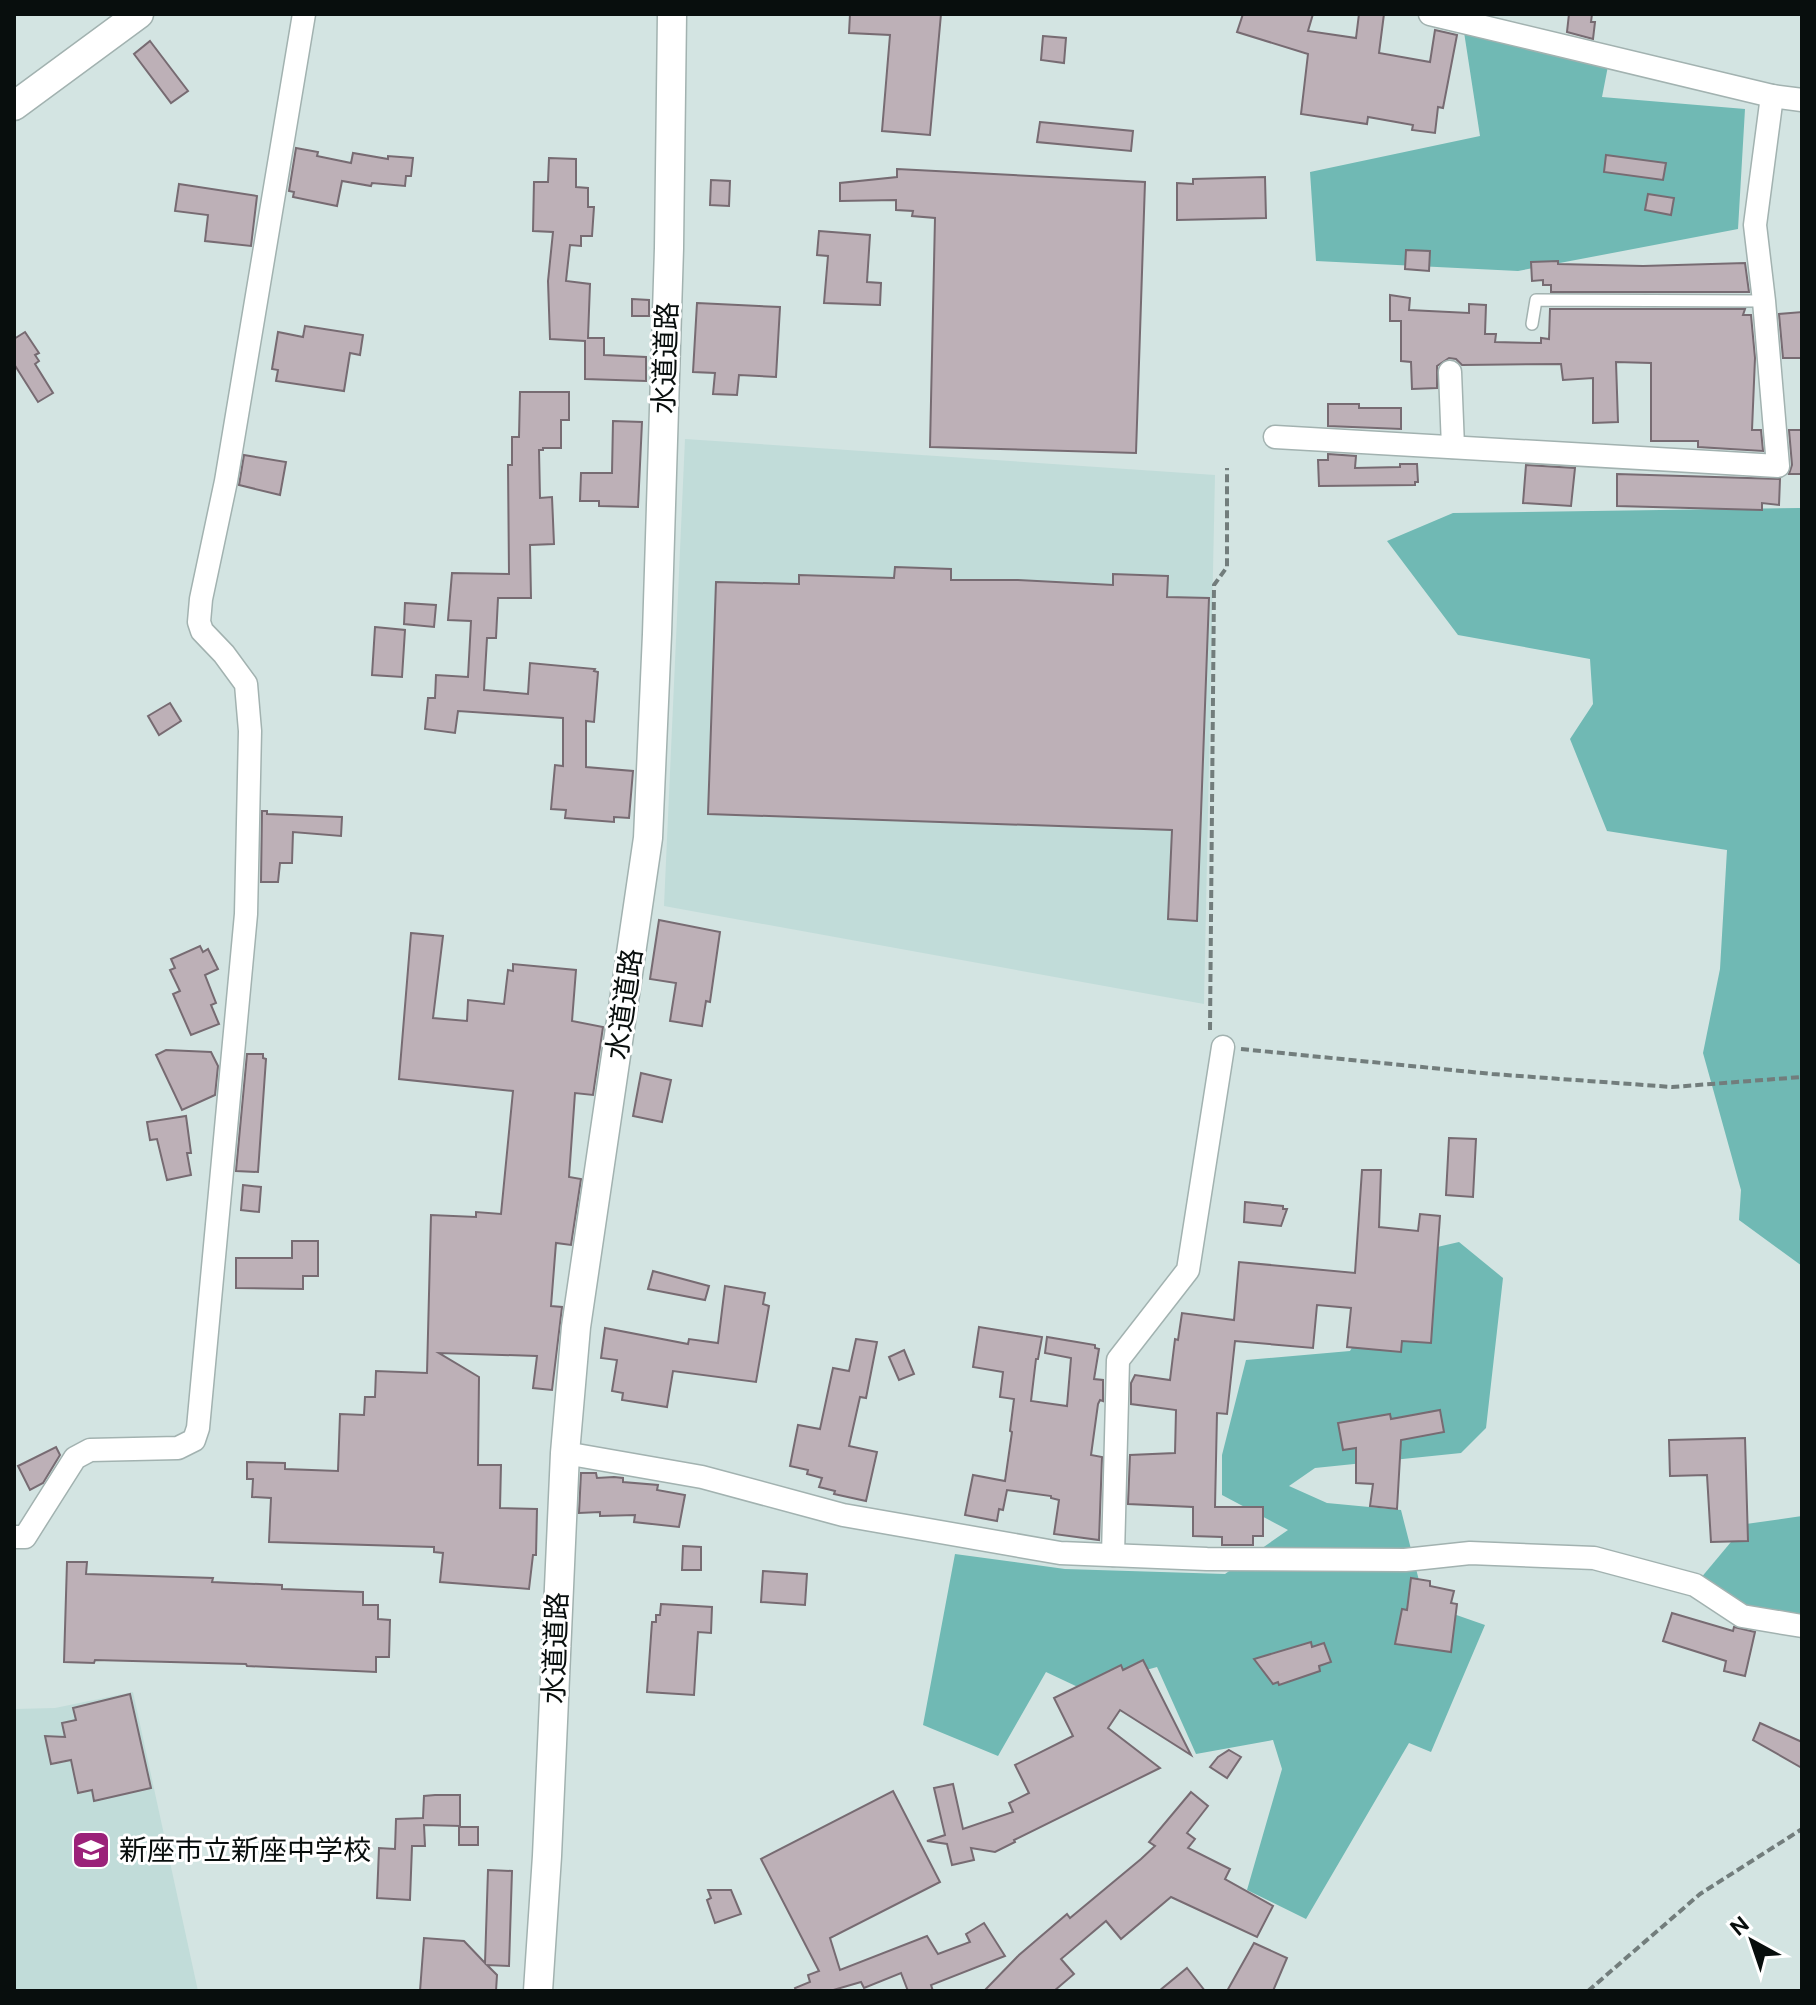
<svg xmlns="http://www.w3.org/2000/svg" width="1816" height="2005" viewBox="0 0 1816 2005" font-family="'DM Sans','Noto Sans JP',sans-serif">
<rect width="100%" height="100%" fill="#d3e4e2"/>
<g fill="#c1dcd9">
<path d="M 685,439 L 1215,475 L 1204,1004 L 664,906 Z"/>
<path d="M 133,1692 L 198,1991 L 14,1991 L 14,1709 L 55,1708 Z"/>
</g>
<g fill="#70b9b4">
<path d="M 1464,32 L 1608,66 L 1602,97 L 1745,109 L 1738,229 L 1518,271 L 1316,261 L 1310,172 L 1480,136 Z"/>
<path d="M 1802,449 L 1802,1266 L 1739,1220 L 1741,1190 L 1703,1053 L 1720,969 L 1727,850 L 1607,831 L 1570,739 L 1593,704 L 1590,659 L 1458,635 L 1387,541 L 1453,513 L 1800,508 Z"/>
<path d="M 1459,1242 L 1503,1278 L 1486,1428 L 1461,1453 L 1315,1468 L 1289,1486 L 1327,1503 L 1401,1510 L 1425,1604 L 1485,1625 L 1431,1752 L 1409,1743 L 1306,1919 L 1247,1890 L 1282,1769 L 1273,1740 L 1196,1754 L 1157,1667 L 1080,1688 L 1046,1672 L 998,1756 L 923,1725 L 955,1554 L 1065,1569 L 1225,1574 L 1288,1530 L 1222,1495 L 1222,1455 L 1246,1360 L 1350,1351 L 1407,1254 Z"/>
<path d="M 1802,1516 L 1802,1617 L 1742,1616 L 1695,1585 L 1746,1524 Z"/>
</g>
<g fill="#bdb0b7" stroke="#776b72" stroke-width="2">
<path d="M 850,14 L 941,14 L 930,135 L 882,131 L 890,35 L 849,33 Z"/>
<path d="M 1243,14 L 1313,14 L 1308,31 L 1356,38 L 1359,14 L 1384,14 L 1379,53 L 1430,62 L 1435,30 L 1457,35 L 1443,108 L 1438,107 L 1435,133 L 1412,130 L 1413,125 L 1368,117 L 1367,124 L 1301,114 L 1308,54 L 1237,32 Z"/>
<path d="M 1569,14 L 1592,14 L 1591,22 L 1595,22 L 1593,39 L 1567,32 Z"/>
<path d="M 1043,36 L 1066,38 L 1064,63 L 1041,60 Z"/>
<path d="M 150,41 L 188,91 L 171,103 L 134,54 Z"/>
<path d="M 1040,122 L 1133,131 L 1131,151 L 1037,142 Z"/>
<path d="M 296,148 L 318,152 L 317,156 L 351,163 L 353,153 L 388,159 L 388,156 L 413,158 L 411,176 L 406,176 L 405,186 L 372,183 L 371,186 L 342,181 L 337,206 L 293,197 L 294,192 L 289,191 Z"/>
<path d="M 1606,155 L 1666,163 L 1663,180 L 1604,172 Z"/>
<path d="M 549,158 L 576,159 L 576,187 L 588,188 L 588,207 L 594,207 L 592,236 L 581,236 L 581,246 L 570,245 L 566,281 L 590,284 L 588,338 L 604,338 L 604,355 L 646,357 L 646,381 L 585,379 L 585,341 L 550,339 L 548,281 L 553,232 L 533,231 L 534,182 L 548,182 Z"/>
<path d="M 897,169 L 1145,182 L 1136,453 L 930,447 L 935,218 L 912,216 L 913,211 L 896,210 L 896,200 L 840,201 L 840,183 L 897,177 Z"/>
<path d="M 1265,177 L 1266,218 L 1177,220 L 1177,183 L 1193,184 L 1193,179 Z"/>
<path d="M 711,180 L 730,181 L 729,206 L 710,205 Z"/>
<path d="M 179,184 L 257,196 L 251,246 L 205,241 L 208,215 L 175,211 Z"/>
<path d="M 1648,194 L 1674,198 L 1671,215 L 1645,210 Z"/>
<path d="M 819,231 L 870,235 L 867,282 L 881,283 L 880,305 L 824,303 L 828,256 L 817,255 Z"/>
<path d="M 1406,250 L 1430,251 L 1429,271 L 1405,269 Z"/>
<path d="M 1558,261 L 1558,264 L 1643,266 L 1745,263 L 1749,292 L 1551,292 L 1551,285 L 1543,285 L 1543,280 L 1532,281 L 1531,262 Z"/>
<path d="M 1390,295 L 1410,298 L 1409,310 L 1469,313 L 1469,304 L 1486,305 L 1485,334 L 1496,334 L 1495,342 L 1541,343 L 1541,338 L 1549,339 L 1550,309 L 1745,309 L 1743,315 L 1751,315 L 1755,358 L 1752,430 L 1761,430 L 1763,451 L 1698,447 L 1698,441 L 1651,441 L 1651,363 L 1616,362 L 1618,422 L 1593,423 L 1593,378 L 1563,380 L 1561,364 L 1462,365 L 1456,359 L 1449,358 L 1437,366 L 1437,388 L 1412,389 L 1411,362 L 1401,361 L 1401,321 L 1390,321 Z"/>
<path d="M 632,299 L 649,300 L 649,316 L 632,316 Z"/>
<path d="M 697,303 L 780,307 L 776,377 L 739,375 L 737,395 L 713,394 L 715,373 L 693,372 Z"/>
<path d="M 1802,312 L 1802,358 L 1783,358 L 1779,314 Z"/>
<path d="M 305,326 L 363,335 L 360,355 L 350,353 L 344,391 L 276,381 L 278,370 L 272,369 L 278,332 L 303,337 Z"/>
<path d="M 25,332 L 39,353 L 35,355 L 39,361 L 35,364 L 53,393 L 38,402 L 14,364 L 14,339 Z"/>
<path d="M 520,392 L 569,392 L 569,420 L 561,420 L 561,448 L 543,448 L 543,450 L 539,450 L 540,498 L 552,497 L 554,544 L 530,545 L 531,598 L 498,598 L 496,638 L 487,638 L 484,690 L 528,694 L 530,663 L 595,669 L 594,671 L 598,672 L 594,722 L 586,721 L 586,767 L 633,771 L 629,818 L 614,817 L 614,822 L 565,818 L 566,810 L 551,809 L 555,765 L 563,766 L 563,718 L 458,711 L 455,733 L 425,729 L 428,698 L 435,698 L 436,675 L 468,677 L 471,621 L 448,620 L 452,573 L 509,574 L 508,465 L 512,465 L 512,437 L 519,437 Z"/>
<path d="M 1328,404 L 1359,404 L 1359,408 L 1401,408 L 1401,429 L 1328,426 Z"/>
<path d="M 613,421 L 642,422 L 638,507 L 599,506 L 599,501 L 580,501 L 581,473 L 612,473 Z"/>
<path d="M 1789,430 L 1802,430 L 1802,474 L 1789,474 L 1792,465 Z"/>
<path d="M 1328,454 L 1356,456 L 1355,468 L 1400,467 L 1400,464 L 1417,464 L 1418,482 L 1415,482 L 1415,485 L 1319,486 L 1318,460 L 1328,460 Z"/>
<path d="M 244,455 L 286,462 L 280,495 L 239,485 Z"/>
<path d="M 1526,465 L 1575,468 L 1571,506 L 1523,503 Z"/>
<path d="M 1617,474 L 1780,479 L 1779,505 L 1762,503 L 1762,510 L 1617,506 Z"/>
<path d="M 895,567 L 951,569 L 951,580 L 1018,580 L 1113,585 L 1113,574 L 1168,576 L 1167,597 L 1209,598 L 1197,921 L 1168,919 L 1172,830 L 708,814 L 716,582 L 799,584 L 799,575 L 894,578 Z"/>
<path d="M 405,603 L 436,605 L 434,627 L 404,624 Z"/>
<path d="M 375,627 L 405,630 L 402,677 L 372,675 Z"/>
<path d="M 170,703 L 181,721 L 159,735 L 148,716 Z"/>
<path d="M 262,811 L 267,811 L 267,814 L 342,817 L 341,836 L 293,832 L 292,863 L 280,863 L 278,882 L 261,882 Z"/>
<path d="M 659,920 L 720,932 L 710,1002 L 706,1001 L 702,1026 L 670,1021 L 676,983 L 650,979 Z"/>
<path d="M 411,933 L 443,936 L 433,1018 L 467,1021 L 468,1000 L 504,1004 L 508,970 L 513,971 L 513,964 L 576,970 L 572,1021 L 603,1027 L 593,1095 L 575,1093 L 569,1177 L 581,1179 L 571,1245 L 556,1243 L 551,1306 L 562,1307 L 552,1390 L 533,1388 L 537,1356 L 439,1353 L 479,1377 L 478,1465 L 501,1465 L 500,1508 L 537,1509 L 536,1555 L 533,1555 L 529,1589 L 440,1582 L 443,1553 L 434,1552 L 434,1547 L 269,1542 L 271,1498 L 252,1497 L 253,1479 L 247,1479 L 247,1462 L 285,1463 L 285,1469 L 338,1471 L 340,1414 L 364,1415 L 365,1397 L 375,1397 L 376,1371 L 427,1373 L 431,1215 L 476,1217 L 476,1212 L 501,1214 L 513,1091 L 399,1079 Z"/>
<path d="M 200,946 L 203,952 L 208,949 L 218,969 L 205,975 L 216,1003 L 211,1005 L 219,1024 L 191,1035 L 173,994 L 180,991 L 170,970 L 175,968 L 171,959 Z"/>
<path d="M 166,1050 L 211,1052 L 218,1066 L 215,1095 L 182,1110 L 156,1055 Z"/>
<path d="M 247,1054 L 263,1054 L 263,1058 L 266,1059 L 258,1172 L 236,1171 Z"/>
<path d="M 641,1073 L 671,1080 L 662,1122 L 633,1116 Z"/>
<path d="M 186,1116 L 191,1153 L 187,1153 L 191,1175 L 167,1180 L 157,1139 L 150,1140 L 147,1122 Z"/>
<path d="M 1449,1138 L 1476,1139 L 1473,1197 L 1446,1195 Z"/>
<path d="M 1362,1170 L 1381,1170 L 1379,1227 L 1418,1231 L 1420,1214 L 1440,1216 L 1431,1343 L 1402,1341 L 1401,1352 L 1347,1347 L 1351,1308 L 1317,1305 L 1313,1348 L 1235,1341 L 1227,1414 L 1217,1413 L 1215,1507 L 1263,1507 L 1263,1536 L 1253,1536 L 1253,1545 L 1222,1545 L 1222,1537 L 1193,1536 L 1193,1507 L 1128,1504 L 1130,1455 L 1175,1453 L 1176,1410 L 1131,1404 L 1131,1383 L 1135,1375 L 1170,1380 L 1175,1339 L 1178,1340 L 1182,1313 L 1234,1320 L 1239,1262 L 1355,1273 Z"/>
<path d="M 243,1185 L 261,1187 L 259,1212 L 241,1210 Z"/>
<path d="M 1245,1202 L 1283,1206 L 1283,1209 L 1287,1209 L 1281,1226 L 1244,1222 Z"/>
<path d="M 292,1241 L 318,1241 L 318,1276 L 303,1276 L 303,1289 L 236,1288 L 236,1258 L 292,1258 Z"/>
<path d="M 653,1271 L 709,1286 L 705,1300 L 648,1289 Z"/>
<path d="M 725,1286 L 765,1293 L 763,1304 L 769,1306 L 756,1382 L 673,1371 L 667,1407 L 622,1400 L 623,1393 L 612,1391 L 617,1360 L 601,1358 L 605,1328 L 688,1344 L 689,1339 L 718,1343 Z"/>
<path d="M 979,1327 L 1042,1337 L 1038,1359 L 1036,1359 L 1031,1401 L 1067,1406 L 1071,1358 L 1045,1353 L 1047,1337 L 1095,1345 L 1095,1348 L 1099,1349 L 1094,1379 L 1103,1380 L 1103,1401 L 1100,1400 L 1098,1404 L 1091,1455 L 1102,1457 L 1099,1540 L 1054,1534 L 1059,1500 L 1051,1498 L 1051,1496 L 1007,1490 L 1003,1510 L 999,1509 L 997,1521 L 965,1515 L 973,1475 L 1005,1481 L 1012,1432 L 1010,1431 L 1014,1399 L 1000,1397 L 1003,1372 L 973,1367 Z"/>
<path d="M 856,1339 L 877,1342 L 866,1398 L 860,1397 L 849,1446 L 877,1452 L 866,1501 L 834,1494 L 835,1491 L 819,1487 L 822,1478 L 807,1474 L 808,1470 L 790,1466 L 798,1425 L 820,1429 L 833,1368 L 849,1371 Z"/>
<path d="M 904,1350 L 914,1374 L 899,1380 L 889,1357 Z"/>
<path d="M 1440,1410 L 1444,1432 L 1401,1440 L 1397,1509 L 1370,1506 L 1373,1484 L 1356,1483 L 1356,1448 L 1343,1450 L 1338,1423 L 1390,1414 L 1391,1419 Z"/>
<path d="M 1745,1438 L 1748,1541 L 1711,1542 L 1707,1475 L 1670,1476 L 1669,1440 Z"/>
<path d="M 56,1447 L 60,1455 L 43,1483 L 30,1490 L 18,1466 Z"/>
<path d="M 581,1473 L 596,1473 L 597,1478 L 614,1477 L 623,1478 L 623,1482 L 658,1485 L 657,1490 L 685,1495 L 679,1527 L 634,1522 L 635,1515 L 600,1516 L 600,1512 L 579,1513 Z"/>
<path d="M 683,1546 L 701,1547 L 701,1570 L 682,1570 Z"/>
<path d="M 67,1562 L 87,1562 L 86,1574 L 213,1578 L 212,1582 L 282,1585 L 282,1589 L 363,1592 L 363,1605 L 378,1605 L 378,1619 L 390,1620 L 389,1657 L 376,1657 L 376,1672 L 247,1666 L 246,1664 L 95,1660 L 94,1663 L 64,1662 Z"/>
<path d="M 763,1571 L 807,1574 L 805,1605 L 761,1602 Z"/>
<path d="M 1411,1578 L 1430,1581 L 1430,1586 L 1454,1591 L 1451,1603 L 1457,1604 L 1451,1652 L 1395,1644 L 1402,1609 L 1407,1610 Z"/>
<path d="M 661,1604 L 712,1607 L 711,1633 L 698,1632 L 694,1695 L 647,1692 L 652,1622 L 656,1622 L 656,1615 L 660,1615 Z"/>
<path d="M 1672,1613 L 1733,1631 L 1734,1627 L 1755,1632 L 1745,1676 L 1724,1671 L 1726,1661 L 1663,1641 Z"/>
<path d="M 1311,1642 L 1312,1647 L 1324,1643 L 1331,1662 L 1319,1666 L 1320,1671 L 1279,1685 L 1278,1682 L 1273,1684 L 1254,1659 Z"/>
<path d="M 1143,1660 L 1191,1755 L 1120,1710 L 1108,1728 L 1160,1768 L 1014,1840 L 1015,1842 L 995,1852 L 971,1848 L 974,1860 L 952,1865 L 947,1844 L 927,1841 L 945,1835 L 934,1788 L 953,1784 L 963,1829 L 1013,1812 L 1009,1803 L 1029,1793 L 1015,1765 L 1073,1736 L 1054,1698 L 1121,1665 L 1123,1670 Z"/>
<path d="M 130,1694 L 151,1788 L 94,1801 L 92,1790 L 78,1793 L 71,1760 L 51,1764 L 45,1736 L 65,1737 L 62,1723 L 76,1720 L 73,1708 Z"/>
<path d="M 1760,1723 L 1802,1742 L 1802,1768 L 1753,1740 Z"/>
<path d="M 1229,1750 L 1241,1757 L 1227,1778 L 1210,1767 L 1218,1757 Z"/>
<path d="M 893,1791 L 940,1882 L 830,1938 L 840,1970 L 927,1936 L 938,1954 L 970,1942 L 966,1934 L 984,1923 L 1005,1956 L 931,1985 L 933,1991 L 908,1991 L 901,1973 L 864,1988 L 861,1982 L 830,1991 L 796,1991 L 795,1988 L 810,1982 L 808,1975 L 819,1971 L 761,1859 Z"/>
<path d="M 1191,1792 L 1208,1806 L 1187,1833 L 1195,1839 L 1188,1848 L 1230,1869 L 1225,1879 L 1273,1906 L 1257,1937 L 1171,1897 L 1121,1939 L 1106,1921 L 1061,1959 L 1074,1974 L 1054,1991 L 984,1991 L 1019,1955 L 1067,1914 L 1070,1918 L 1141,1859 L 1155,1846 L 1149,1842 Z"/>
<path d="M 435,1795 L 460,1795 L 460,1826 L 424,1825 L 425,1846 L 412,1846 L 410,1900 L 377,1898 L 379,1848 L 395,1849 L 396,1819 L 423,1818 L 424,1796 Z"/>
<rect x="459" y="1827" width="19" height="18"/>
<path d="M 488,1870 L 512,1871 L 509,1966 L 487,1965 L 497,1975 L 496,1991 L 420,1991 L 424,1938 L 464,1941 L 485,1963 Z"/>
<path d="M 708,1890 L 731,1890 L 741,1914 L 715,1923 L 707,1900 L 711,1898 Z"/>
<path d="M 1254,1943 L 1287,1958 L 1273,1991 L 1227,1991 Z"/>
<path d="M 1187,1968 L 1205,1991 L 1159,1991 Z"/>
</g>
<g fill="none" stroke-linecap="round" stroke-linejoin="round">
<defs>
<path id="service" d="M 1532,324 L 1536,300 L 1764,301"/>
<g id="minor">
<path d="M 1430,14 L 1772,96 L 1802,100"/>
<path d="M 1450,372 L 1453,447"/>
<path d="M 1275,437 L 1778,466 L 1764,301 L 1755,225 L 1772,96"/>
<path d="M 565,1453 L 702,1477 L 843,1515 L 1060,1553 L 1207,1559 L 1405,1560 L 1470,1553 L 1594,1558 L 1695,1585 L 1742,1616 L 1802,1626"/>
<path d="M 14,1537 L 25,1537 L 75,1458 L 90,1450 L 178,1448 L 194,1440 L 198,1428 L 246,914 L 250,731 L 246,684 L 224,654 L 202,631 L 199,622 L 201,599 L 226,481 L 304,14"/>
<path d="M 1113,1555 L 1118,1360 L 1188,1270 L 1223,1047"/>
</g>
<g id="tertiary">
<path d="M 14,106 L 139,14"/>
<path d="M 538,1991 L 547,1856 L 565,1453 L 576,1327 L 648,838 L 657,634 L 669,248 L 672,14"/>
</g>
</defs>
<use href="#service" stroke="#a2b2b0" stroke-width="14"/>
<use href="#minor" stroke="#a2b2b0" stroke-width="25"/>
<use href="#tertiary" stroke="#a2b2b0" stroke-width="31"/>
<g stroke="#727d7c" stroke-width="4" stroke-dasharray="8 4" stroke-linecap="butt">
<path d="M 1210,1030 L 1214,585 L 1227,567 L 1227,468"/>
<path d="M 1241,1049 L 1492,1074 L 1672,1087 L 1802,1077"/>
<path d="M 1588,1991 L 1700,1894 L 1802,1829"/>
</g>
<use href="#service" stroke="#fff" stroke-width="11"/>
<use href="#minor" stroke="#fff" stroke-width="22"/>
<use href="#tertiary" stroke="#fff" stroke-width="28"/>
</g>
<defs>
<symbol id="school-square" viewBox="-11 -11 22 22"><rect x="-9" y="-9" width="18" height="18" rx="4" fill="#9b2179" stroke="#fff"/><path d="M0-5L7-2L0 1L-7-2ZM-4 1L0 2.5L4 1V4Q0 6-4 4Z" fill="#fff"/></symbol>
</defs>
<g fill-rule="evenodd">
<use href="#school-square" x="69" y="1828" width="44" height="44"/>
</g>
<g text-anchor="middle" stroke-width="6" stroke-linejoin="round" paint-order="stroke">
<g font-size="28" fill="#080e0d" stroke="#fff">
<text transform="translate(665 358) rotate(-88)" y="10">水道道路</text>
<text transform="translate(624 1004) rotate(-82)" y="10">水道道路</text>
<text transform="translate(555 1648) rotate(-88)" y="10">水道道路</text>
</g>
<g font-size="28" fill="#080e0d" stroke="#fff" text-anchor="start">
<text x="119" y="1860">新座市立新座中学校</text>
</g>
</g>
<rect width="1816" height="2005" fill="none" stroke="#080e0d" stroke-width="32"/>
<g transform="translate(1752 1941) rotate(320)" stroke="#ffffff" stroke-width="6" paint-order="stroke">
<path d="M0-6L14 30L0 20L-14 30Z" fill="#080e0d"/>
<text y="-12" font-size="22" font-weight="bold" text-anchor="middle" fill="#080e0d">N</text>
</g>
</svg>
